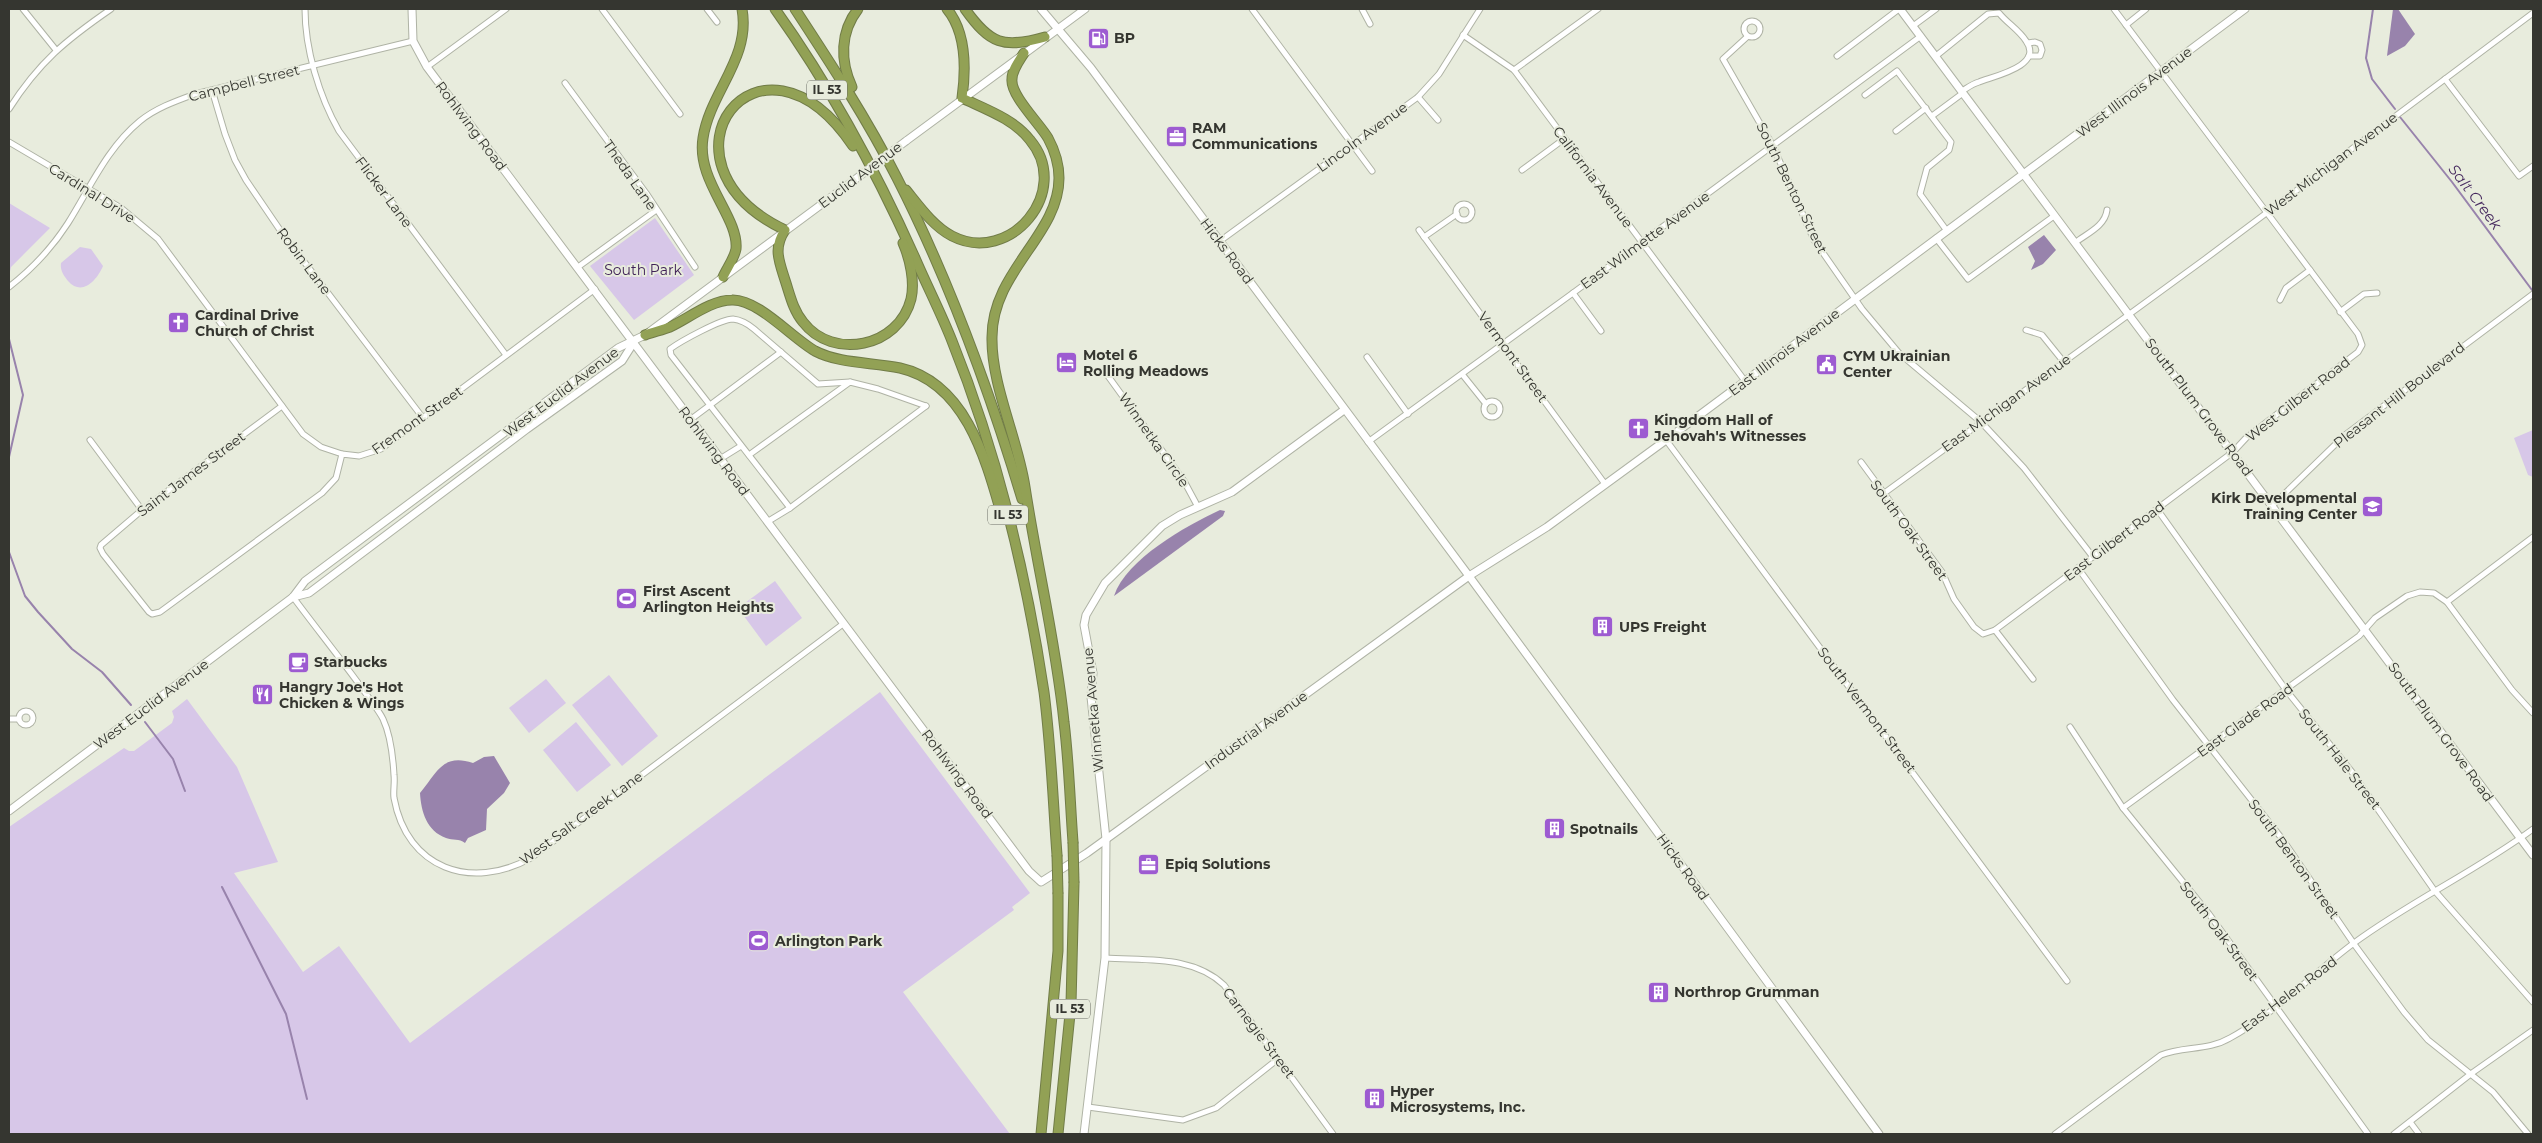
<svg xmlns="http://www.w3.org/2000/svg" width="2542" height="1143" viewBox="0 0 2542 1143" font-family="Montserrat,sans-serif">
<rect width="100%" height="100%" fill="#e8ecdd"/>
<g fill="#d7c7e8">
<path d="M 9,203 L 50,228 L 11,267 L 9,276 Z"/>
<path d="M 655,218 L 694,275 L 634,320 L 590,266 Z"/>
<path d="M 80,247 L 91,249 L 103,266 C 97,280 82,297 68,281 C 63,275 60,270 61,263 Z"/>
<path d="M 2533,430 L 2533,477 L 2528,475 L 2514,438 Z"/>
<path d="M 775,581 L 802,618 L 766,646 L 738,608 Z"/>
<path d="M 609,675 L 658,736 L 622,766 L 572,705 Z"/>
<path d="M 546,679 L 566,703 L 529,733 L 509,708 Z"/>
<path d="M 880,692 L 1030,893 L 1012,907 L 1014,910 L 903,992 L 1010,1134 L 9,1134 L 9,827 L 124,748 L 129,751 L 134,751 L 172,723 L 174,717 L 172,711 L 187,699 L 237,767 L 278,862 L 234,873 L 303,972 L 339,946 L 410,1043 Z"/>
<path d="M 576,722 L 611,765 L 577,792 L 543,750 Z"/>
</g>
<g fill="#9883ac">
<path d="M 2393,9 L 2398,9 L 2415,34 L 2405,46 L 2387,56 Z"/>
<path d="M 2044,235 L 2056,250 L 2043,264 L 2031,270 L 2035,261 L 2028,247 Z"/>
<path d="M 1220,510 L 1225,511 L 1223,516 L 1114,596 C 1126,559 1186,526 1220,510 Z"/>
<path d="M 494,756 L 510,783 L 504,793 L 487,809 L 486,830 L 468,838 L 465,843 C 459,838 453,841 446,838 C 427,831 421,812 420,793 C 437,773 442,753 473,763 L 484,757 Z"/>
</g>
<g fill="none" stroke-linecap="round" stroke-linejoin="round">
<g stroke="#9883ac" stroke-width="2">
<path d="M 2373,9 L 2366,58 L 2372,79 L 2395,109"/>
<path d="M 2400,117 L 2452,182 L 2532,290"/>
<path d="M 9,339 L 23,395 L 9,457"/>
<path d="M 9,466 L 9,472"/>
<path d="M 9,552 L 25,596 L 38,612 L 72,649 L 102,672 L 131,705"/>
<path d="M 145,722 L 173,759 L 185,791"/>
<path d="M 222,887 L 286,1014 L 307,1099"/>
</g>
<defs>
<g id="street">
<path d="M 23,9 L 56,50"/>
<path d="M 305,9 C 305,49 319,96 339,131 L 506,355"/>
<path d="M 602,9 L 680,114"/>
<path d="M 707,9 L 717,22"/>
<path d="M 1252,9 L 1372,171"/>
<path d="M 1362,9 L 1370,24"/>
<circle cx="1752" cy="29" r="8"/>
<path d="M 2126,25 L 2146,9"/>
<path d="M 1913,26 L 1936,9"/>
<path d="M 1463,35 L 1514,70 L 1745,381"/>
<path d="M 1747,37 L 1723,59 L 1773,146 L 1814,240 L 1862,309 L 1899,353 L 1981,422 L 2024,468 L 2093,557"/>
<path d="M 2028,43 L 2035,42 L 2040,44 L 2042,50 L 2040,56 L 2029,56"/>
<path d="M 1837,56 L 1899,9"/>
<path d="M 1936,56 L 1988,14 L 1999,13 C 2007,23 2019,30 2026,41 C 2044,66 1994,76 1979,82 C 1972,84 1967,88 1962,91"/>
<path d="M 427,67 L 506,9"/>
<path d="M 1514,70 L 1598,9"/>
<path d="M 2445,79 L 2519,176 L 2533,166"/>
<path d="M 565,83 L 646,193 L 695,267"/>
<path d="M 212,90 L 225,134 L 235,160 L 246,180 L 280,230 L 423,418"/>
<path d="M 1865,95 L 1897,71 L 1951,142 L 1949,150 L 1927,168 L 1920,194 L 1947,231"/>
<path d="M 1418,97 L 1438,120"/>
<path d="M 9,109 C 39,62 66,40 111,9"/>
<path d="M 1932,116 L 1963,93"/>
<path d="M 1896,131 L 1926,108"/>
<path d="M 9,142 L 121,208 L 158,239 L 303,434 L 321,447 L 342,454"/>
<path d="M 1522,170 L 1564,139"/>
<circle cx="1464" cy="212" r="8"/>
<path d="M 1419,230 L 1605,484"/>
<path d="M 1424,237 L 1457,214"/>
<path d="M 1936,238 L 1968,279 L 2054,216"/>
<path d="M 1220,241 L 1418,97 L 1439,74 L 1480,9"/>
<path d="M 2076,242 C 2088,233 2105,226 2107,210"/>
<path d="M 578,267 L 655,211"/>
<path d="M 9,287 C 32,269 52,248 68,223 C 90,188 107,148 140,121 C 156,108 176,101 195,94 L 413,41"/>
<path d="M 1573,293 L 1601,331"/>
<path d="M 2280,300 L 2286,288 L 2310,270"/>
<path d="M 2340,312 L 2364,294 L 2377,293"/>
<path d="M 2026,330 L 2042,335 L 2063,361"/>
<path d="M 1367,357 L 1408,414"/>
<path d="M 1462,374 L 1486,404"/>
<path d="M 1108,376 L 1184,481 L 1198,507"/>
<circle cx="1492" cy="409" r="8"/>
<path d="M 282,406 L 142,510 L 101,545 L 100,548 L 103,554 L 149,612 L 152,614 L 160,612 L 322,493 L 336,478 L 342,454 L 359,456 L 381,449 L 595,289"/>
<path d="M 690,420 L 781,352"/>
<path d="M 90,440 L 142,510"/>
<path d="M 1666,440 L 2067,981"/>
<path d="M 1368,442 L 1573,293 L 1921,36"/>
<path d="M 749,455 L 850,382 L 878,389 L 926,406"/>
<path d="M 720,459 L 741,446"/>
<path d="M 1861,462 L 1942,572 L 1954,599 L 1974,627 L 1983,634 L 1995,630 L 2033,679"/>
<path d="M 1883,494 L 2205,259 L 2533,13"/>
<path d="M 2273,505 L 2345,435 L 2533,294"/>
<path d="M 790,508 L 671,355 L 670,349 C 681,341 721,319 733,319 C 742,320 748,324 754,329 L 818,384 L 850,382"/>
<path d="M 2157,509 L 2286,690 L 2352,772 L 2434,890 L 2533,1002"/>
<path d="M 767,522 L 790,508 L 926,406"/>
<path d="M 2078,568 L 2173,700 L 2283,840 L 2354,944 L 2404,1012 L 2428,1040 L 2493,1092 L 2528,1134"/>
<path d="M 293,597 C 316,628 341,659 364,691 C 370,700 378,709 383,719 C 391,736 393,757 394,775 C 395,783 393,791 394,798 C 407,869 471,891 531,858 L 843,624"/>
<path d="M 2447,602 L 2533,537"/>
<path d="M 1995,630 L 2233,452 L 2246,438 L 2358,352 L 2362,345 L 2358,334 L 2114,9"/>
<circle cx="26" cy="718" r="7"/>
<path d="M 9,719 L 18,719"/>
<path d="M 2070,727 L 2123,808 L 2209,914 L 2368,1134"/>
<path d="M 2123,808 L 2359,636 L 2375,618 L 2407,596 L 2420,592 L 2434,593 L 2447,602 L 2512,690 L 2533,713"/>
<path d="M 1105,958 C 1146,961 1192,955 1224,985 L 1333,1134"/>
<path d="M 1088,1107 L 1183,1120 L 1216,1108 L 1278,1059"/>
<path d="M 2410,1122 L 2419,1134"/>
<path d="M 2055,1134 L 2161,1055 C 2184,1046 2208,1051 2230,1038 C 2276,1013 2312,974 2354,943 C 2411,901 2476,871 2533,829"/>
<path d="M 2394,1134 L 2472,1073 L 2533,1030"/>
</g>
<g id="secondary">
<path d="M 412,9 L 413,41 L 427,67 L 1029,871 L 1041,882 L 1087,853 L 1469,576 L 1547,527 L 1666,440 L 2245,9"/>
<path d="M 1041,9 L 1091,68 L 1469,576 L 1879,1134"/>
<path d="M 1900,9 L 2533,855"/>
<path d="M 906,141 L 1085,9"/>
<path d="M 293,597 L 309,593 L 527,429 L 622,361 L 634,342"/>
<path d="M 9,811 L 293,597 L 305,581 L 618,348 L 645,335 L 853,181"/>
<path d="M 1084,1134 L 1105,958 L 1106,839 L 1091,697 L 1093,673 L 1084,625 L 1086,615 L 1105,583 L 1162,526 L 1180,515 L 1232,492 L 1344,410"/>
</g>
<g id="highway">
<path d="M 775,9 C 830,86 876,171 915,258 C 927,286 941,313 952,341 C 997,453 1026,573 1044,692 C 1051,746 1053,801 1057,855"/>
<path d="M 795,9 C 831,64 867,119 897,178 C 949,280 989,389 1022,499"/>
<path d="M 965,9 C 990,44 1003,49 1045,37"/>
<path d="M 1024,53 C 1019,61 1012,70 1012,79 C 1010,95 1040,124 1048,138 C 1055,151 1059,164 1059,178 C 1059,235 992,271 992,337 C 991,385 1018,439 1025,487 C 1037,566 1056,643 1064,722 C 1069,762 1070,802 1073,842"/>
<path d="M 852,87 C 840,61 840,32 858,9"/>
<path d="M 853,146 C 759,7 643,162 785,230 C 773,248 779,261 785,280 C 790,295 793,310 803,322 C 833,361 899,347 911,299 C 915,282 910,259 903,243"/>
<path d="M 906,190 C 919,206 933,226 952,236 C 1010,266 1073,191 1030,140 C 1014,119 985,109 962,98 C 966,69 966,32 947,9"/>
<path d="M 723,277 C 727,268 734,259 736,249 C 739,217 696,181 703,138 C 710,92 751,58 742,9"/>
<path d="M 645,335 C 653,332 662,330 670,327 C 689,318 711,300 732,300 C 758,299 792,338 815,351 C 840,364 872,362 900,368 C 966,383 986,460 1002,516"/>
<path d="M 1041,1134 L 1058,951 L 1058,894"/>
<path d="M 1058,1134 L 1071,1004 L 1074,883"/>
</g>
</defs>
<use href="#street" stroke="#afb3a5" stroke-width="7"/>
<use href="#secondary" stroke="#afb3a5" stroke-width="9"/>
<use href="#highway" stroke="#717c48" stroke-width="11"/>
<use href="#street" stroke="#fff" stroke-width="5"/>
<use href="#secondary" stroke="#fff" stroke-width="7"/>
<use href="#highway" stroke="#92a155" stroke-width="9"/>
<defs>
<path id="secondary-bridge" d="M 853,181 L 906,141"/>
<g id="highway-bridge">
<path d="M 1073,842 L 1074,883"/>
<path d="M 1057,855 L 1058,894"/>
</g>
</defs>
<use href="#secondary-bridge" stroke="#afb3a5" stroke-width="9" stroke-linecap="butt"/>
<use href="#highway-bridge" stroke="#717c48" stroke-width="11" stroke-linecap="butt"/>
<use href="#secondary-bridge" stroke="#fff" stroke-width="7"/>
<use href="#highway-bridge" stroke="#92a155" stroke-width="9"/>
</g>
<defs>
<symbol id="fuel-square" viewBox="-11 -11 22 22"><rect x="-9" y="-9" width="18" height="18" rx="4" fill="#9d5bd1" stroke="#e8ecdd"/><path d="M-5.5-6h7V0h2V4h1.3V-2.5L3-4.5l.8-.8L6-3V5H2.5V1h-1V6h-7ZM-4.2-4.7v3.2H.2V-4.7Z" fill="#fff"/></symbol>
<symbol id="office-square" viewBox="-11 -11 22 22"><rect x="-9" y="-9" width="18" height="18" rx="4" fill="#9d5bd1" stroke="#e8ecdd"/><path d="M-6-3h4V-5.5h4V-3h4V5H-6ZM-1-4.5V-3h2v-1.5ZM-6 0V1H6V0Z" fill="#fff"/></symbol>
<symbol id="church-square" viewBox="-11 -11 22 22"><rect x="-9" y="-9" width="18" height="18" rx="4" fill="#9d5bd1" stroke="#e8ecdd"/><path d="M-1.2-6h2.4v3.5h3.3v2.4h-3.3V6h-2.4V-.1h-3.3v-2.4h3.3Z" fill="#fff"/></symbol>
<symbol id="hotel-square" viewBox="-11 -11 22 22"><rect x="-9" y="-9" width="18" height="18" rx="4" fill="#9d5bd1" stroke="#e8ecdd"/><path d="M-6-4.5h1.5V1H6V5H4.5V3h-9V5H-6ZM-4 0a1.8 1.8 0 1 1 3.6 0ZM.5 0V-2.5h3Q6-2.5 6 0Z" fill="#fff"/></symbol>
<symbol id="civic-square" viewBox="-11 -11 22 22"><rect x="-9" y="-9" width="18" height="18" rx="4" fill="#9d5bd1" stroke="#e8ecdd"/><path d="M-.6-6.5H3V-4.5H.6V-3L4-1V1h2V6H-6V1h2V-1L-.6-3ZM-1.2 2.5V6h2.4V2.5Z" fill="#fff"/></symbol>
<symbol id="school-square" viewBox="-11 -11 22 22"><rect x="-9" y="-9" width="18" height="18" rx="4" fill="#9d5bd1" stroke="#e8ecdd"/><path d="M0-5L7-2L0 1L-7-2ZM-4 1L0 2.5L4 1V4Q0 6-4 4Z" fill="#fff"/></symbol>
<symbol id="stadium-square" viewBox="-11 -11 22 22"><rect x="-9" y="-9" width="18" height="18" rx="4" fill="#9d5bd1" stroke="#e8ecdd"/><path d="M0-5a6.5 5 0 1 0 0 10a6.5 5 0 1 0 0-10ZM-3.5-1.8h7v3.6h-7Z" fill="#fff"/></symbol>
<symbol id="building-square" viewBox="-11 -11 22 22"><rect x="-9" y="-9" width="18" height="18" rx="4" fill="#9d5bd1" stroke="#e8ecdd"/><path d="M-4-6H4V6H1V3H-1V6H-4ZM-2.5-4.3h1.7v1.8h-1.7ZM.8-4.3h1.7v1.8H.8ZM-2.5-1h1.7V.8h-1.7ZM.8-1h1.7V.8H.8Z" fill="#fff"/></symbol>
<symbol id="cafe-square" viewBox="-11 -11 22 22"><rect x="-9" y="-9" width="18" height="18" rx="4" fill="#9d5bd1" stroke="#e8ecdd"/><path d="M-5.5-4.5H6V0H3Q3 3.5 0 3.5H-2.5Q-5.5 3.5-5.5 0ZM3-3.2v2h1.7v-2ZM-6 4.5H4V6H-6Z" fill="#fff"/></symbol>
<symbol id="restaurant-square" viewBox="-11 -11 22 22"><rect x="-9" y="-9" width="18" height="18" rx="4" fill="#9d5bd1" stroke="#e8ecdd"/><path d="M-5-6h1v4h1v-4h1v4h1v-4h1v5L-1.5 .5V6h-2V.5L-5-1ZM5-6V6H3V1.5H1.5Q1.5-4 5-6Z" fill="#fff"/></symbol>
</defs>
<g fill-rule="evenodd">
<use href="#fuel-square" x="1086" y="26" width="25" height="25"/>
<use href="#office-square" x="1164" y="124" width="25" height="25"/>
<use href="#church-square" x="166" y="310" width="25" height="25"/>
<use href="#hotel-square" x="1054" y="350" width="25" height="25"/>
<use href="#civic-square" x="1814" y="352" width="25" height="25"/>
<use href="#church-square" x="1626" y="416" width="25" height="25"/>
<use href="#school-square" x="2360" y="494" width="25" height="25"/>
<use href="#stadium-square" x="614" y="586" width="25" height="25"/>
<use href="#building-square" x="1590" y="614" width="25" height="25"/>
<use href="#cafe-square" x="286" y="650" width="25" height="25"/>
<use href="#restaurant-square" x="250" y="682" width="25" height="25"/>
<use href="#building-square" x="1542" y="816" width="25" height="25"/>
<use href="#office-square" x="1136" y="852" width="25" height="25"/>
<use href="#stadium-square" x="746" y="928" width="25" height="25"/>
<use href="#building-square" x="1646" y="980" width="25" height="25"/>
<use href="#building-square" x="1362" y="1086" width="25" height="25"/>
</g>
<g text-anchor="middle" stroke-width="4" stroke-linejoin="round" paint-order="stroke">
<g fill="#e8ecdd" stroke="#6b6d64" stroke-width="1">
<rect x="807" y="80.5" width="40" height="19" rx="4"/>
<rect x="988" y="505.5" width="40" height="19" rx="4"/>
<rect x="1050" y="999.5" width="40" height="19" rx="4"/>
</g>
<g font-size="12" font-weight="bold" fill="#353630">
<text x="827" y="94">IL 53</text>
<text x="1008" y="519">IL 53</text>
<text x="1070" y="1013">IL 53</text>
</g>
<g font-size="14" font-weight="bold" fill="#353630" stroke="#e8ecdd" text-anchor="start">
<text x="1114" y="43">BP</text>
<text x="1192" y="133">RAM<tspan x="1192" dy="16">Communications</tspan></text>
<text x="195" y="320">Cardinal Drive<tspan x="195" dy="16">Church of Christ</tspan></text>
<text x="1083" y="360">Motel 6<tspan x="1083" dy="16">Rolling Meadows</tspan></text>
<text x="1843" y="361">CYM Ukrainian<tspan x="1843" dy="16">Center</tspan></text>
<text x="1654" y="425">Kingdom Hall of<tspan x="1654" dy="16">Jehovah's Witnesses</tspan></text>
<text x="2357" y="503" text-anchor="end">Kirk Developmental<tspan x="2357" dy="16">Training Center</tspan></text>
<text x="643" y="596">First Ascent<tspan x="643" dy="16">Arlington Heights</tspan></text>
<text x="1619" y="632">UPS Freight</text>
<text x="314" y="667">Starbucks</text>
<text x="279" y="692">Hangry Joe's Hot<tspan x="279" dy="16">Chicken &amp; Wings</tspan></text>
<text x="1570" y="834">Spotnails</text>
<text x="1165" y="869">Epiq Solutions</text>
<text x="775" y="946">Arlington Park</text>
<text x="1674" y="997">Northrop Grumman</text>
<text x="1390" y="1096">Hyper<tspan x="1390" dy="16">Microsystems, Inc.</tspan></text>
</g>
<g font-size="14" fill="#353630" stroke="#e8ecdd">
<text transform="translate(244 83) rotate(-14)" y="5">Campbell Street</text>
<text transform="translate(2134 92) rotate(-37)" y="5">West Illinois Avenue</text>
<text transform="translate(471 126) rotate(53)" y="5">Rohlwing Road</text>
<text transform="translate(1362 137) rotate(-36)" y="5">Lincoln Avenue</text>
<text transform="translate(2331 164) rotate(-37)" y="5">West Michigan Avenue</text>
<text transform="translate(630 175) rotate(55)" y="5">Theda Lane</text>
<text transform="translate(860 175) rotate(-37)" y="5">Euclid Avenue</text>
<text transform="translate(1593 177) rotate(53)" y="5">California Avenue</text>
<text transform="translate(1792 188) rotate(64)" y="5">South Benton Street</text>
<text transform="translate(384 192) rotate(53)" y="5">Flicker Lane</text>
<text transform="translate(92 193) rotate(32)" y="5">Cardinal Drive</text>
<text transform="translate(1645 240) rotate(-36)" y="5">East Wilmette Avenue</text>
<text transform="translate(1227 251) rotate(53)" y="5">Hicks Road</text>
<text transform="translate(304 261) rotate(53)" y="5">Robin Lane</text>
<text transform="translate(1784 352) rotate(-37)" y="5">East Illinois Avenue</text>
<text transform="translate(1513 357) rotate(54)" y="5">Vermont Street</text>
<text transform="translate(561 392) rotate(-37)" y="5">West Euclid Avenue</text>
<text transform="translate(2399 395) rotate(-38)" y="5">Pleasant Hill Boulevard</text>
<text transform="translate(2298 399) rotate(-38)" y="5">West Gilbert Road</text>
<text transform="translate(2006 403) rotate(-36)" y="5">East Michigan Avenue</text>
<text transform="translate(2199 407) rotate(53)" y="5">South Plum Grove Road</text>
<text transform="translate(417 420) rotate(-35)" y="5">Fremont Street</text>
<text transform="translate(1154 440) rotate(55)" y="5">Winnetka Circle</text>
<text transform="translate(714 451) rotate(53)" y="5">Rohlwing Road</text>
<text transform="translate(191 474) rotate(-37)" y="5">Saint James Street</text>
<text transform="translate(1909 530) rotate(54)" y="5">South Oak Street</text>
<text transform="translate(2114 541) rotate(-37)" y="5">East Gilbert Road</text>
<text transform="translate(151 704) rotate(-37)" y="5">West Euclid Avenue</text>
<text transform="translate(1093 710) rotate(-95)" y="5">Winnetka Avenue</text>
<text transform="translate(1867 710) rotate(53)" y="5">South Vermont Street</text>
<text transform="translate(2245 720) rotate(-36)" y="5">East Glade Road</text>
<text transform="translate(1256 730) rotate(-36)" y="5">Industrial Avenue</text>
<text transform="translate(2441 732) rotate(54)" y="5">South Plum Grove Road</text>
<text transform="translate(2340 759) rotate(52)" y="5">South Hale Street</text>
<text transform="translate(957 774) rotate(53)" y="5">Rohlwing Road</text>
<text transform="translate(581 818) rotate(-36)" y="5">West Salt Creek Lane</text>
<text transform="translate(2294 859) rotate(54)" y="5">South Benton Street</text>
<text transform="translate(1683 867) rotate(54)" y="5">Hicks Road</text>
<text transform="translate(2219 931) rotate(53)" y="5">South Oak Street</text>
<text transform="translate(2289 994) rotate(-37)" y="5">East Helen Road</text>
<text transform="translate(1259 1033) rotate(53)" y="5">Carnegie Street</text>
</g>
<g font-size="14" fill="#402257" stroke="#e8ecdd">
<text x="643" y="275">South Park</text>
</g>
<g font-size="15" font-style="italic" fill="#472a5f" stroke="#e8ecdd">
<text transform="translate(2475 197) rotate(53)" y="5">Salt Creek</text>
</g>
</g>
<rect width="2542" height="1143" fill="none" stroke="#353630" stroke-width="20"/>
</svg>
